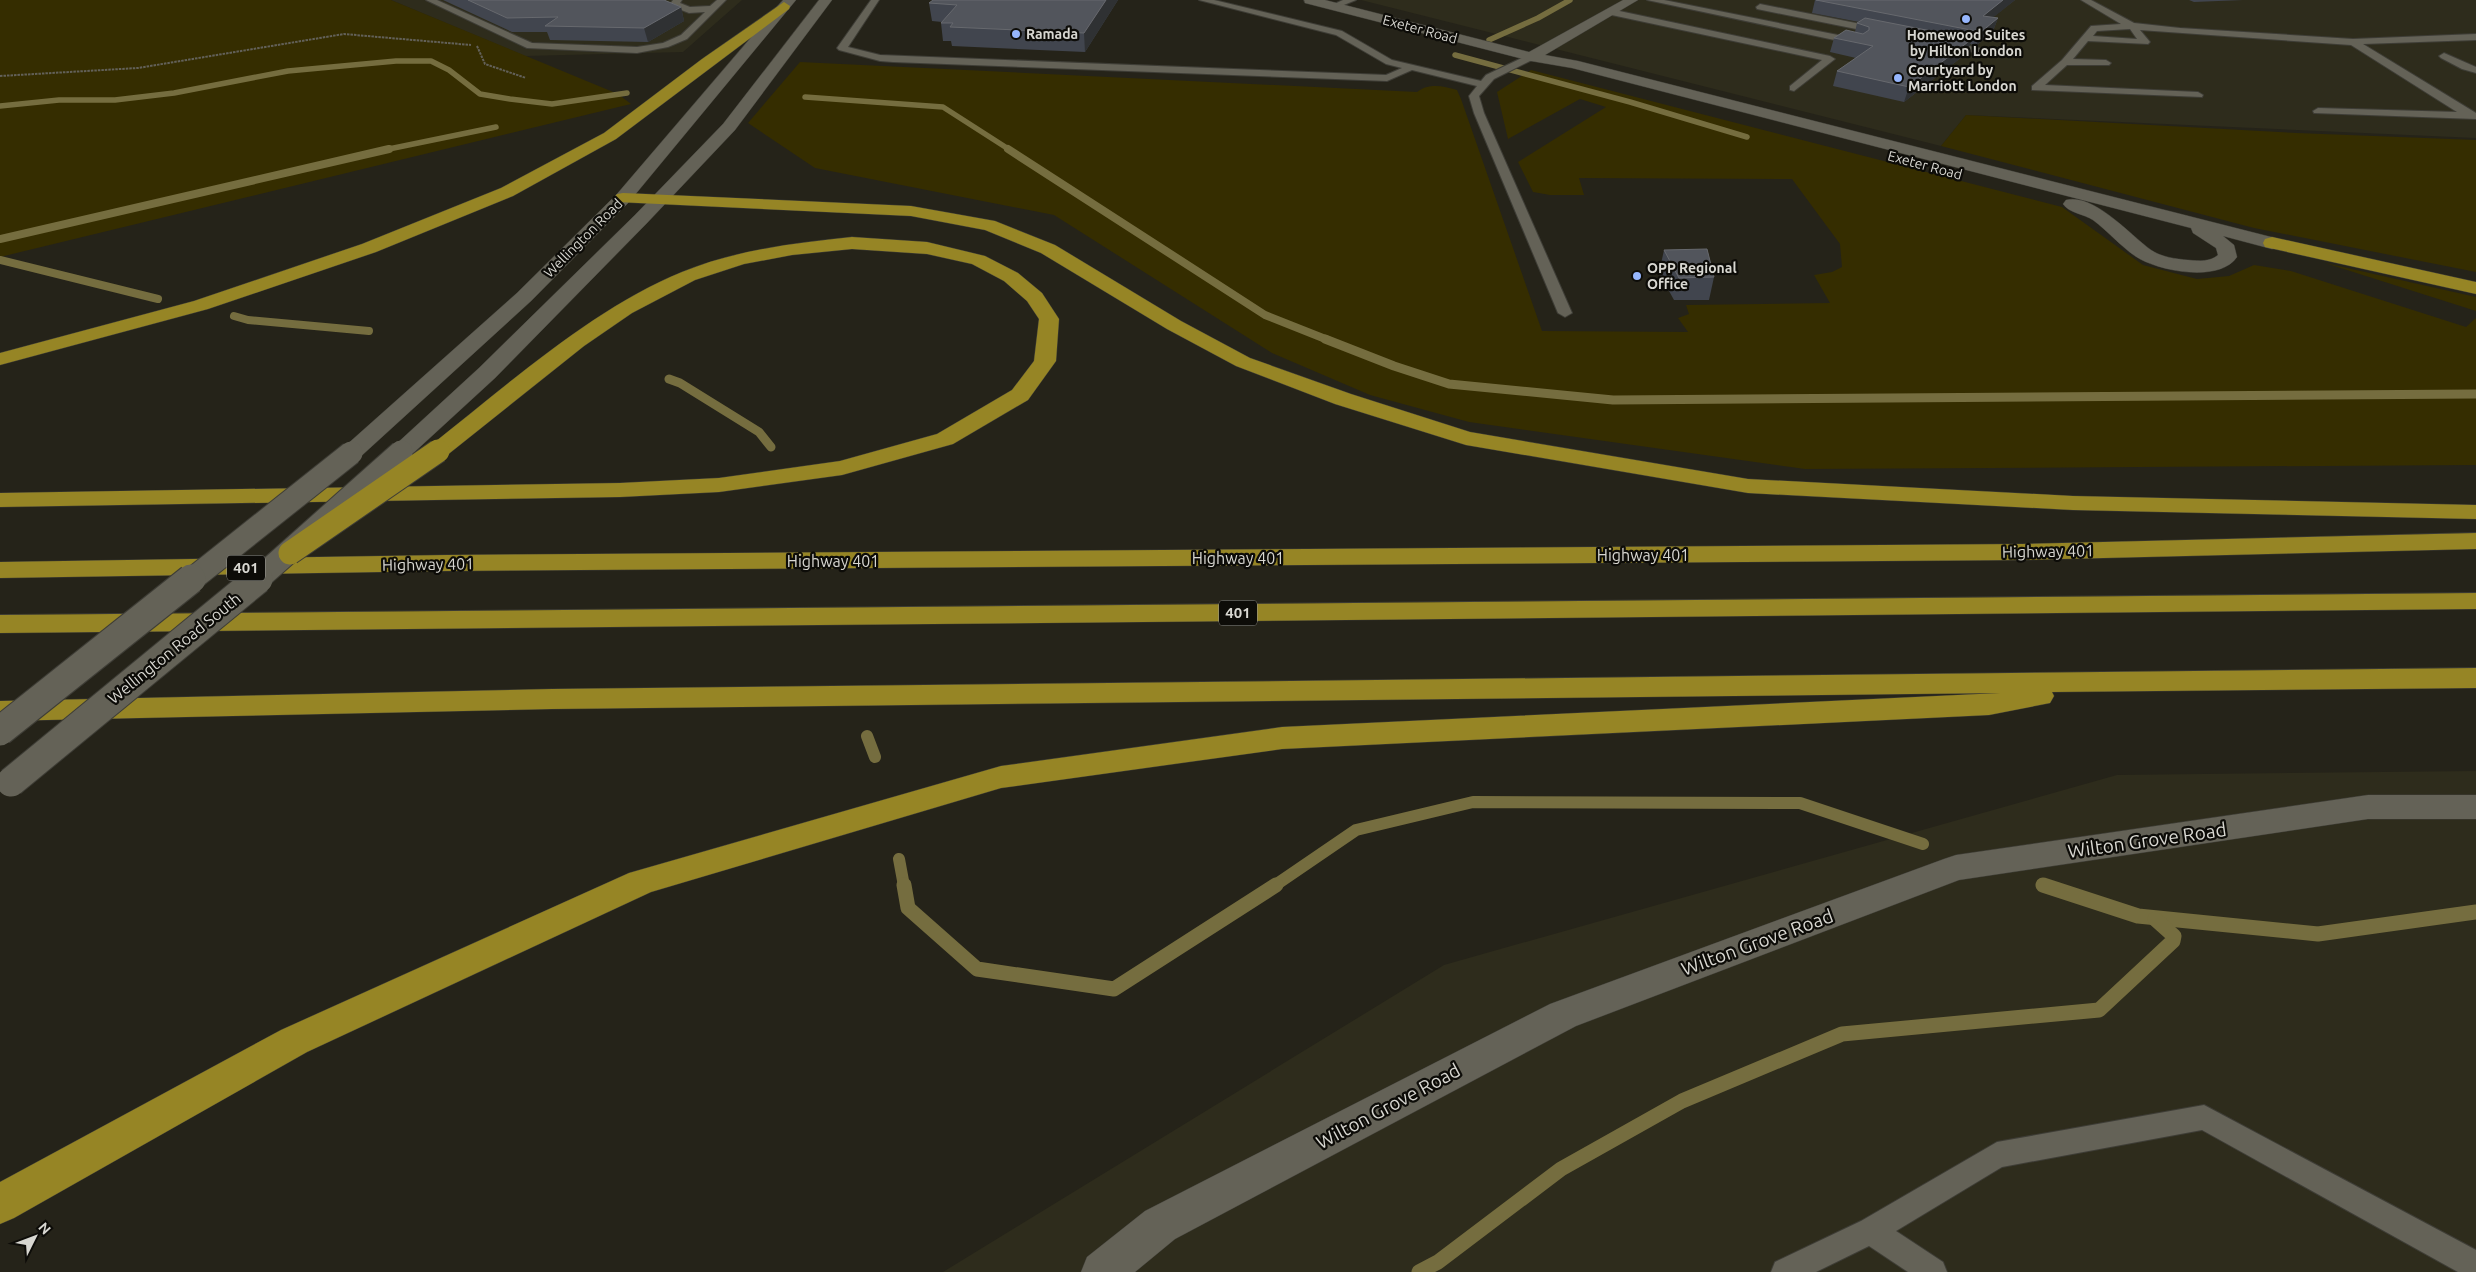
<svg xmlns="http://www.w3.org/2000/svg" width="2476" height="1272" viewBox="0 0 2476 1272" font-family="Ubuntu,sans-serif">
<rect width="100%" height="100%" fill="#252319"/>
<g fill="#2e2c1c">
<path d="M 391,0 L 742,0 L 683,52 L 525,56 Z"/>
<path d="M 1361,0 L 2476,0 L 2476,138 L 1966,115 L 1941,146 Z"/>
<path d="M 2476,771 L 2476,1272 L 943,1272 L 1444,965 L 2117,775 Z"/>
</g>
<g fill="#352d00">
<path d="M 0,0 L 391,0 L 618,94 L 631,104 L 0,257 Z"/>
<path d="M 800,62 L 1417,92 C 1429,83 1443,86 1457,90 L 1461,99 L 1542,331 L 1688,332 L 1678,318 L 1689,314 L 1686,305 L 1830,303 L 1814,275 L 1832,272 L 1842,267 L 1840,244 L 1792,179 L 1579,178 L 1584,195 L 1550,195 L 1533,192 L 1518,162 L 1606,107 L 1580,99 L 1508,139 L 1497,92 L 1531,70 L 2062,207 L 2143,265 L 2197,279 L 2229,276 L 2254,265 L 2291,271 L 2466,327 L 2476,318 L 2476,465 L 1805,469 L 1469,422 L 1370,395 L 1272,353 L 1054,215 L 815,168 L 748,123 Z"/>
<path d="M 1966,115 L 2297,133 L 2476,140 L 2476,272 L 2254,228 L 1941,146 Z"/>
<path d="M 2325,263 L 2476,297 L 2476,311 Z"/>
</g>
<g fill="none" stroke-linecap="round" stroke-linejoin="round">
<g stroke="#756d3f" stroke-width="5.5">
<path d="M 1489,40 L 1538,18 L 1570,0"/>
<path d="M 1455,55 L 1630,102 L 1747,137"/>
<path d="M 805,97 L 943,107 L 1010,150"/>
<path d="M 0,106 L 59,100 L 115,100 L 174,93 L 288,71 L 396,61 L 431,61 L 449,70 L 480,94 L 510,99 L 552,104 L 627,93"/>
<path d="M 384,150 L 496,127"/>
</g>
<g stroke="#756d3f" stroke-width="8">
<path d="M 1008,149 L 1265,315 L 1328,340"/>
<path d="M 0,239 L 389,149"/>
<path d="M 0,260 L 158,299"/>
<path d="M 234,316 L 248,320 L 369,331"/>
</g>
<g stroke="#756d3f" stroke-width="9">
<path d="M 1325,339 L 1394,366 L 1449,384 L 1613,400 L 2476,394"/>
<path d="M 669,379 L 680,383 L 759,432 L 771,447"/>
</g>
<g stroke="#756d3f" stroke-width="12">
<path d="M 867,736 L 875,757"/>
<path d="M 899,859 L 904,886"/>
<path d="M 2043,885 L 2045,886"/>
<path d="M 1274,886 L 1356,830 L 1473,802 L 1800,803 L 1923,844"/>
</g>
<g stroke="#756d3f" stroke-width="15">
<path d="M 904,885 L 908,908 L 977,969 L 1114,989 L 1276,885"/>
<path d="M 2043,885 L 2138,916 L 2318,934 L 2476,912"/>
<path d="M 1419,1272 L 1438,1262 L 1561,1169 L 1682,1101 L 1842,1034 L 2099,1010 L 2173,941 L 2174,936 L 2155,919"/>
</g>
<defs>
<g id="service">
<path d="M 426,0 L 437,0 L 532,43 L 637,47 L 663,43 L 681,35 L 705,12 L 689,13 L 671,6 L 670,4 L 673,0 L 682,0 L 680,3 L 690,7 L 710,6 L 717,0 L 726,0 L 687,39 L 668,47 L 637,53 L 527,48 Z"/>
<path d="M 871,0 L 879,0 L 848,47 L 880,55 L 1386,75 L 1402,68 L 1386,64 L 1336,35 L 1199,0 L 1214,0 L 1342,31 L 1392,60 L 1481,81 L 1486,75 L 1528,55 L 1534,55 L 1534,59 L 1494,79 L 1479,96 L 1484,113 L 1572,313 L 1565,317 L 1558,313 L 1474,113 L 1469,96 L 1477,86 L 1412,70 L 1387,81 L 893,62 L 880,61 L 839,50 L 837,48 Z"/>
<path d="M 1343,0 L 1356,0 L 1334,9 L 1330,6 Z"/>
<path d="M 1647,0 L 1664,0 L 1858,39 L 1863,42 L 1858,45 Z"/>
<path d="M 2081,0 L 2091,0 L 2134,23 L 2180,28 L 2353,39 L 2476,34 L 2476,40 L 2363,44 L 2476,113 L 2476,119 L 2314,113 L 2313,111 L 2318,108 L 2457,112 L 2351,45 L 2140,30 L 2150,42 L 2148,44 L 2088,41 L 2073,59 L 2106,60 L 2111,63 L 2109,65 L 2067,65 L 2045,85 L 2198,92 L 2203,95 L 2202,97 L 2032,90 L 2032,86 L 2062,60 L 2091,26 L 2121,24 ZM 2130,29 L 2137,39 L 2093,36 L 2097,31 Z"/>
<path d="M 1760,4 L 1881,28 L 1886,31 L 1881,34 L 1757,9 L 1756,7 Z"/>
<path d="M 1610,9 L 1830,56 L 1835,59 L 1794,91 L 1790,90 L 1790,86 L 1822,60 L 1607,14 L 1606,12 Z"/>
<path d="M 1945,41 L 1989,50 L 1994,53 L 1989,56 L 1942,46 L 1942,42 Z"/>
<path d="M 2444,53 L 2476,67 L 2476,73 L 2462,69 L 2441,58 L 2439,56 Z"/>
<path d="M 2204,1105 L 2476,1250 L 2476,1272 L 2458,1272 L 2202,1130 L 2002,1167 L 1896,1231 L 1943,1262 L 1947,1272 L 1908,1272 L 1869,1246 L 1816,1272 L 1771,1272 L 1775,1262 L 1861,1221 L 1997,1142 Z"/>
</g>
<path id="tertiary" d="M 1304,0 L 1325,0 L 1529,52 L 1623,0 L 1638,0 L 1545,55 L 1578,61 L 2279,239 L 2281,243 L 2279,247 L 2272,249 L 2223,236 L 2234,245 L 2237,257 C 2220,282 2164,272 2140,259 C 2125,251 2108,231 2093,220 C 2084,214 2069,213 2063,204 L 2066,200 C 2094,193 2130,235 2151,250 C 2161,257 2176,259 2188,260 C 2199,261 2210,262 2218,255 L 2216,248 L 2193,233 L 2191,228 L 1572,68 L 1531,61 L 1305,3 Z"/>
<g id="secondary">
<path d="M 783,0 L 796,0 L 629,202 L 531,301 L 359,458 L 351,460 L 343,458 L 339,453 L 343,448 L 517,293 L 617,194 Z"/>
<path d="M 819,0 L 832,0 L 735,130 L 647,223 L 495,378 L 409,457 L 401,459 L 393,457 L 389,452 L 393,447 L 479,368 L 635,215 L 723,124 Z"/>
<path d="M 2368,795 L 2476,795 L 2476,819 L 2368,819 L 1959,880 L 1576,1026 L 1175,1239 L 1135,1272 L 1081,1272 L 1087,1257 L 1145,1211 L 1550,1004 L 1944,859 L 1956,855 Z"/>
</g>
<g id="motorway">
<path d="M 784,2 L 790,6 L 789,9 L 616,139 L 513,196 L 376,252 L 208,309 L 0,365 L 0,353 L 194,301 L 362,244 L 501,188 L 604,133 L 702,59 Z"/>
<path d="M 623,193 L 911,206 L 995,221 L 1055,245 L 1181,321 L 1250,358 L 1351,394 L 1470,432 L 1748,479 L 2073,496 L 2476,505 L 2476,519 L 2073,510 L 1748,493 L 1466,445 L 1335,404 L 1236,366 L 1167,329 L 1041,253 L 985,230 L 911,216 L 617,202 L 614,198 L 617,194 Z"/>
<path d="M 852,237 L 927,242 L 985,256 L 1018,273 L 1042,293 L 1059,319 L 1056,361 L 1028,400 L 953,444 L 842,475 L 719,492 L 620,497 L 0,507 L 0,493 L 620,483 L 719,478 L 840,461 L 937,434 L 1012,390 L 1034,361 L 1039,319 L 1027,301 L 1004,281 L 972,264 L 927,254 L 852,249 L 792,255 L 744,264 L 695,280 L 632,313 L 584,346 L 446,456 L 438,458 L 430,456 L 426,451 L 430,446 C 505,387 593,308 682,272 C 736,250 794,243 852,237 Z"/>
<path d="M 2272,237 L 2476,282 L 2476,294 L 2265,247 L 2263,243 L 2265,239 Z"/>
<path d="M 2476,533 L 2476,549 L 2022,560 L 446,571 L 0,578 L 0,562 L 446,555 L 2022,544 Z"/>
<path d="M 2476,593 L 2476,609 L 0,633 L 0,615 Z"/>
<path d="M 2476,668 L 2476,688 L 2052,692 L 2054,696 L 2050,703 L 1989,715 L 1282,749 L 1001,788 L 651,892 L 307,1052 L 14,1218 L 0,1224 L 0,1182 L 281,1030 L 629,873 L 1001,766 L 1282,727 L 2000,693 L 552,709 L 0,721 L 0,701 L 552,689 Z"/>
</g>
</defs>
<use href="#service" stroke="#3e3d36" stroke-width="2"/>
<use href="#tertiary" stroke="#3e3d36" stroke-width="1"/>
<use href="#secondary" stroke="#3e3d36" stroke-width="1"/>
<use href="#motorway" stroke="#3e3d36" stroke-width="1"/>
<g stroke="#636159" stroke-width="2" stroke-dasharray="2.5 1" stroke-linecap="butt">
<path d="M 477,46 L 485,64 L 526,78"/>
<path d="M 0,76 L 138,68 L 344,34 L 471,45"/>
</g>
<use href="#service" fill="#646257" fill-rule="evenodd"/>
<use href="#tertiary" fill="#646257" fill-rule="evenodd"/>
<use href="#secondary" fill="#646257" fill-rule="evenodd"/>
<use href="#motorway" fill="#968525" fill-rule="evenodd"/>
<defs>
<g id="secondary-bridge-far1">
<path d="M 190,581 L 351,453"/>
<path d="M 256,581 L 401,452"/>
</g>
<g id="secondary-bridge">
<path d="M 0,731 L 191,579"/>
<path d="M 11,782 L 258,579"/>
</g>
<path id="motorway-bridge" d="M 290,553 L 438,451"/>
</defs>
<use href="#secondary-bridge-far1" stroke="#3e3d36" stroke-width="25" stroke-linecap="butt"/>
<use href="#secondary-bridge" stroke="#3e3d36" stroke-width="31" stroke-linecap="butt"/>
<use href="#motorway-bridge" stroke="#3e3d36" stroke-width="25" stroke-linecap="butt"/>
<use href="#secondary-bridge-far1" stroke="#646257" stroke-width="23"/>
<use href="#secondary-bridge" stroke="#646257" stroke-width="29"/>
<use href="#motorway-bridge" stroke="#968525" stroke-width="23"/>
</g>
<g fill="#41454e">
<path d="M 443,0 L 664,0 L 681,7 L 684,21 L 648,42 L 550,40 L 547,32 L 512,32 Z"/>
<path d="M 933,0 L 1118,0 L 1085,52 L 952,46 L 951,41 L 943,41 L 941,23 L 942,22 L 932,21 L 929,3 Z"/>
<path d="M 1815,0 L 2015,0 L 1993,17 L 1998,18 L 1993,31 L 1976,46 L 1970,44 L 1967,53 L 1904,102 L 1833,86 L 1837,71 L 1856,58 L 1830,52 L 1834,38 L 1855,32 L 1857,23 L 1859,22 L 1812,13 Z"/>
<path d="M 2189,0 L 2243,0 L 2194,2 Z"/>
<path d="M 1664,250 L 1714,277 L 1709,300 L 1674,300 L 1659,273 Z"/>
</g>
<g fill="#2f3133">
<path d="M 1106,0 L 1118,0 L 1085,52 L 1084,33 Z"/>
<path d="M 2003,0 L 2015,0 L 1979,29 L 1983,16 Z"/>
<path d="M 681,7 L 684,21 L 648,42 L 644,28 Z"/>
<path d="M 1998,18 L 1993,31 L 1976,46 L 1981,32 Z"/>
<path d="M 1972,39 L 1967,53 L 1904,102 L 1909,87 Z"/>
</g>
<g fill="#52555c" stroke="#67696e">
<path d="M 468,0 L 664,0 L 681,7 L 644,28 L 545,26 L 558,17 L 507,18 Z"/>
<path d="M 933,0 L 1106,0 L 1084,33 L 950,27 L 953,23 L 941,23 L 957,5 L 929,3 Z"/>
<path d="M 1816,0 L 2003,0 L 1983,16 L 1998,18 L 1981,32 Z"/>
<path d="M 1865,18 L 1972,39 L 1909,87 L 1837,71 L 1873,46 L 1834,38 L 1846,30 L 1863,34 L 1869,30 L 1869,27 L 1857,23 Z"/>
<path d="M 1707,249 L 1714,277 L 1679,278 L 1664,250 Z"/>
</g>
<g fill="#96b6fd" stroke="#0d0c08" stroke-width="2">
<circle cx="1966" cy="19" r="5"/>
<circle cx="1016" cy="34" r="5"/>
<circle cx="1898" cy="78" r="5"/>
<circle cx="1637" cy="276" r="5"/>
</g>
<g text-anchor="middle" stroke-width="4.5" stroke-linejoin="round" paint-order="stroke">
<g font-size="14" fill="#d8d7d1" stroke="#0d0c08">
<text transform="translate(1420 29) rotate(15)" y="5">Exeter Road</text>
<text transform="translate(1925 165) rotate(15)" y="5">Exeter Road</text>
<text transform="translate(583 238) rotate(-45)" y="5">Wellington Road</text>
</g>
<g font-size="14" font-weight="bold" fill="#d8d7d1" stroke="#0d0c08" text-anchor="start">
<text x="1026" y="39">Ramada</text>
<text x="1966" y="40" text-anchor="middle">Homewood Suites<tspan x="1966" dy="16">by Hilton London</tspan></text>
<text x="1908" y="75">Courtyard by<tspan x="1908" dy="16">Marriott London</tspan></text>
<text x="1647" y="273">OPP Regional<tspan x="1647" dy="16">Office</tspan></text>
</g>
<g fill="#0d0c08" stroke="#9b9a95" stroke-width="1">
<rect x="227" y="555.5" width="38" height="25" rx="4"/>
<rect x="1219" y="600.5" width="38" height="25" rx="4"/>
</g>
<g font-size="15" font-weight="bold" fill="#d8d7d1">
<text x="246" y="573">401</text>
<text x="1238" y="618">401</text>
</g>
<g font-size="16" fill="#d8d7d1" stroke="#0d0c08">
<text transform="translate(2048 551) rotate(-1)" y="6">Highway 401</text>
<text x="1643" y="561">Highway 401</text>
<text x="1238" y="564">Highway 401</text>
<text x="833" y="567">Highway 401</text>
<text transform="translate(428 564) rotate(-1)" y="6">Highway 401</text>
<text transform="translate(174 648) rotate(-39)" y="6">Wellington Road South</text>
</g>
<g font-size="19" fill="#d8d7d1" stroke="#0d0c08">
<text transform="translate(2147 840) rotate(-8)" y="7">Wilton Grove Road</text>
<text transform="translate(1757 942) rotate(-20)" y="7">Wilton Grove Road</text>
<text transform="translate(1388 1106) rotate(-28)" y="7">Wilton Grove Road</text>
</g>
</g>
<g transform="translate(35 1237) rotate(48)" stroke="#0d0c08" stroke-width="4" paint-order="stroke">
<path d="M0-4L9 19L0 12L-9 19Z" fill="#d8d7d1"/>
<text y="-8" font-size="14" font-weight="bold" text-anchor="middle" fill="#d8d7d1">N</text>
</g>
</svg>
